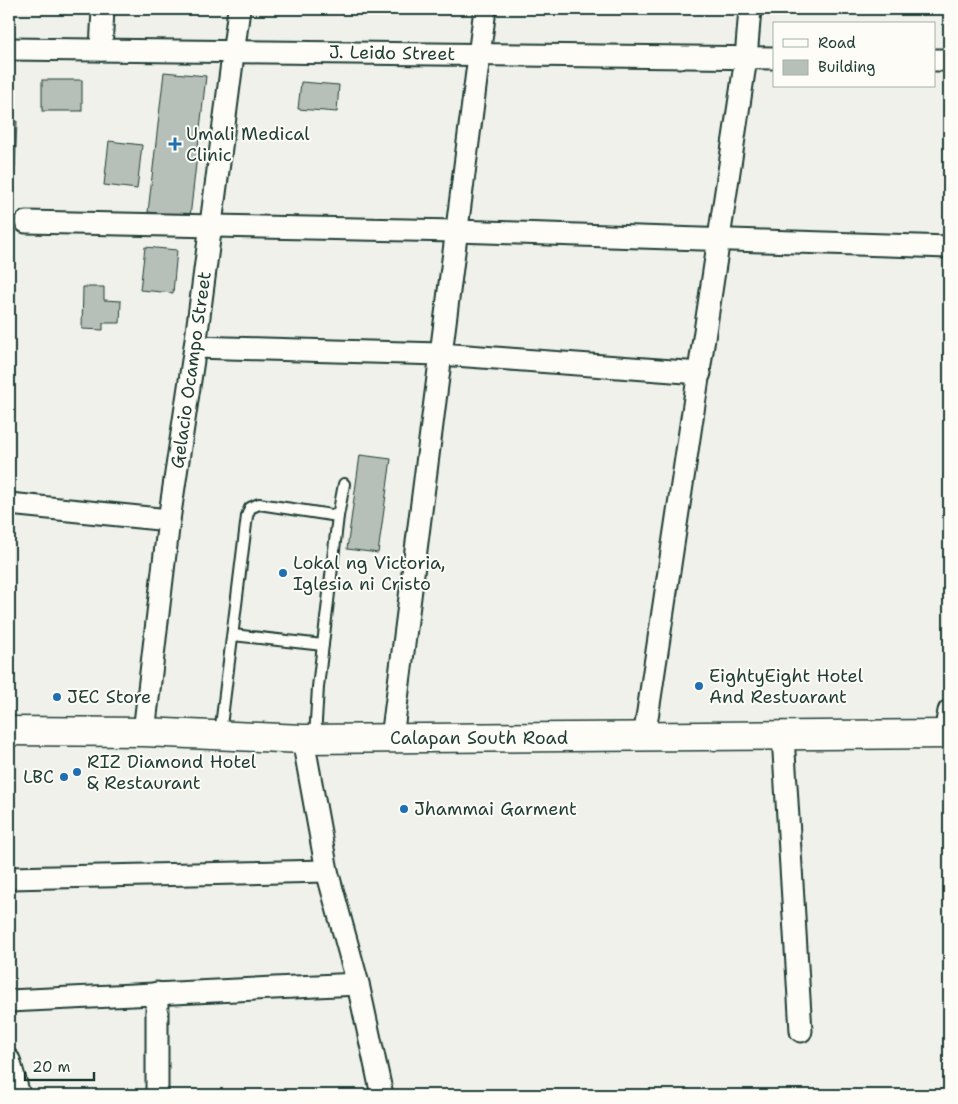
<svg xmlns="http://www.w3.org/2000/svg" width="958" height="1104" viewBox="0 0 958 1104" font-family="'Shantell Sans',sans-serif">
<rect width="100%" height="100%" fill="#f0f1eb"/>
<filter id="ink" filterUnits="userSpaceOnUse"><feTurbulence type="fractalNoise" baseFrequency=".02" numOctaves="2"/><feDisplacementMap in="SourceGraphic" scale="10" xChannelSelector="R" yChannelSelector="G"/><feConvolveMatrix kernelMatrix="1 2 1 2 8 2 1 2 1" color-interpolation-filters="sRGB"/></filter>
<g filter="url(#ink)">
<g fill="#b6bfb8" stroke="#1f3d34">
<path d="M 164,72 L 206,76 L 190,217 L 148,212 Z"/>
<rect x="42" y="80" width="40" height="31"/>
<path d="M 301,82 L 339,85 L 337,112 L 298,109 Z"/>
<path d="M 9,121 L 17,121 L 15,168 L 9,168 Z"/>
<path d="M 109,141 L 142,145 L 137,189 L 104,185 Z"/>
<path d="M 9,171 L 14,171 L 13,206 L 9,206 Z"/>
<path d="M 145,247 L 177,250 L 173,293 L 140,290 Z"/>
<path d="M 83,287 L 104,287 L 104,300 L 121,301 L 120,323 L 103,323 L 103,330 L 82,329 Z"/>
<path d="M 360,455 L 391,459 L 378,553 L 347,549 Z"/>
</g>
<g fill="none" stroke-linecap="round" stroke-linejoin="round">
<defs>
<g id="lane">
<path d="M 233,635 L 323,645"/>
<path d="M 220,734 L 247,516 L 250,508 L 259,504 L 338,516"/>
<path d="M 315,738 L 318,687 L 338,516 L 344,484"/>
</g>
<g id="street">
<path d="M 9,49 L 774,58"/>
<path d="M 101,50 L 103,9"/>
<path d="M 934,60 L 949,60"/>
<path d="M 26,222 L 456,231 L 949,247"/>
<path d="M 195,347 L 440,354 L 700,373"/>
<path d="M 9,504 L 169,520"/>
<path d="M 144,732 L 169,520 L 195,347 L 239,9"/>
<path d="M 945,734 L 949,711"/>
<path d="M 783,736 L 801,1031"/>
<path d="M 392,738 L 485,9"/>
<path d="M 644,738 L 746,58 L 750,9"/>
<path d="M 303,739 L 327,871 L 358,984 L 382,1095"/>
<path d="M 9,878 L 327,871"/>
<path d="M 9,1001 L 358,984"/>
<path d="M 9,1060 L 19,1095"/>
<path d="M 157,1095 L 157,993"/>
</g>
<path id="highway" d="M 9,731 L 144,732 L 303,739 L 949,734"/>
</defs>
<use href="#lane" stroke="#1f3d34" stroke-width="14"/>
<use href="#street" stroke="#1f3d34" stroke-width="25"/>
<use href="#highway" stroke="#1f3d34" stroke-width="31"/>
<use href="#lane" stroke="#fdfcf7" stroke-width="10"/>
<use href="#street" stroke="#fdfcf7" stroke-width="21"/>
<use href="#highway" stroke="#fdfcf7" stroke-width="28"/>
</g>
</g>
<g fill="#1f6fb2" stroke="#fdfcf7" stroke-width="2">
<path d="M172.5 136.5h5v5h5v5h-5v5h-5v-5h-5v-5h5z"/>
<circle cx="283" cy="573" r="5"/>
<circle cx="699" cy="686" r="5"/>
<circle cx="57" cy="697" r="5"/>
<circle cx="77" cy="772" r="5"/>
<circle cx="64" cy="777" r="5"/>
<circle cx="404" cy="809" r="5"/>
</g>
<g text-anchor="middle" stroke-width="4" stroke-linejoin="round" paint-order="stroke">
<g font-size="18" fill="#1f3d34" stroke="#fdfcf7">
<text transform="translate(392 53) rotate(1)" y="6">J. Leido Street</text>
<text transform="translate(191 370) rotate(-82)" y="6">Gelacio Ocampo Street</text>
<text x="479" y="744">Calapan South Road</text>
</g>
<g font-size="18" fill="#1f3d34" stroke="#fdfcf7" text-anchor="start">
<text x="186" y="140">Umali Medical<tspan x="186" dy="21">Clinic</tspan></text>
<text x="293" y="569">Lokal ng Victoria,<tspan x="293" dy="21">Iglesia ni Cristo</tspan></text>
<text x="709" y="682">EightyEight Hotel<tspan x="709" dy="21">And Restuarant</tspan></text>
<text x="67" y="703">JEC Store</text>
<text x="87" y="768">RIZ Diamond Hotel<tspan x="87" dy="21">&amp; Restaurant</tspan></text>
<text x="54" y="783" text-anchor="end">LBC</text>
<text x="414" y="815">Jhammai Garment</text>
</g>
</g>
<rect width="958" height="1104" fill="none" stroke="#fdfcf7" stroke-width="30"/>
<rect x="15" y="15" width="928" height="1074" fill="none" stroke="#1f3d34" stroke-width="2" filter="url(#ink)"/>
<rect x="773" y="22" width="162" height="65" fill="#fdfcf7" stroke="#a4b0a9"/>
<rect x="783" y="39" width="25" height="8" fill="#fdfcf7" stroke="#a4b0a9"/>
<text x="818" y="48" font-size="15" fill="#1f3d34">Road</text>
<rect x="783" y="60" width="25" height="15" fill="#b6bfb8" stroke="#a4b0a9"/>
<text x="818" y="72" font-size="15" fill="#1f3d34">Building</text>
<path d="M25 1072v8h69v-8" fill="none" stroke="#1f3d34" stroke-width="2.5"/>
<text x="32" y="1072" font-size="15" fill="#1f3d34" stroke="#fdfcf7" stroke-width="4" paint-order="stroke">20 m</text>
</svg>
